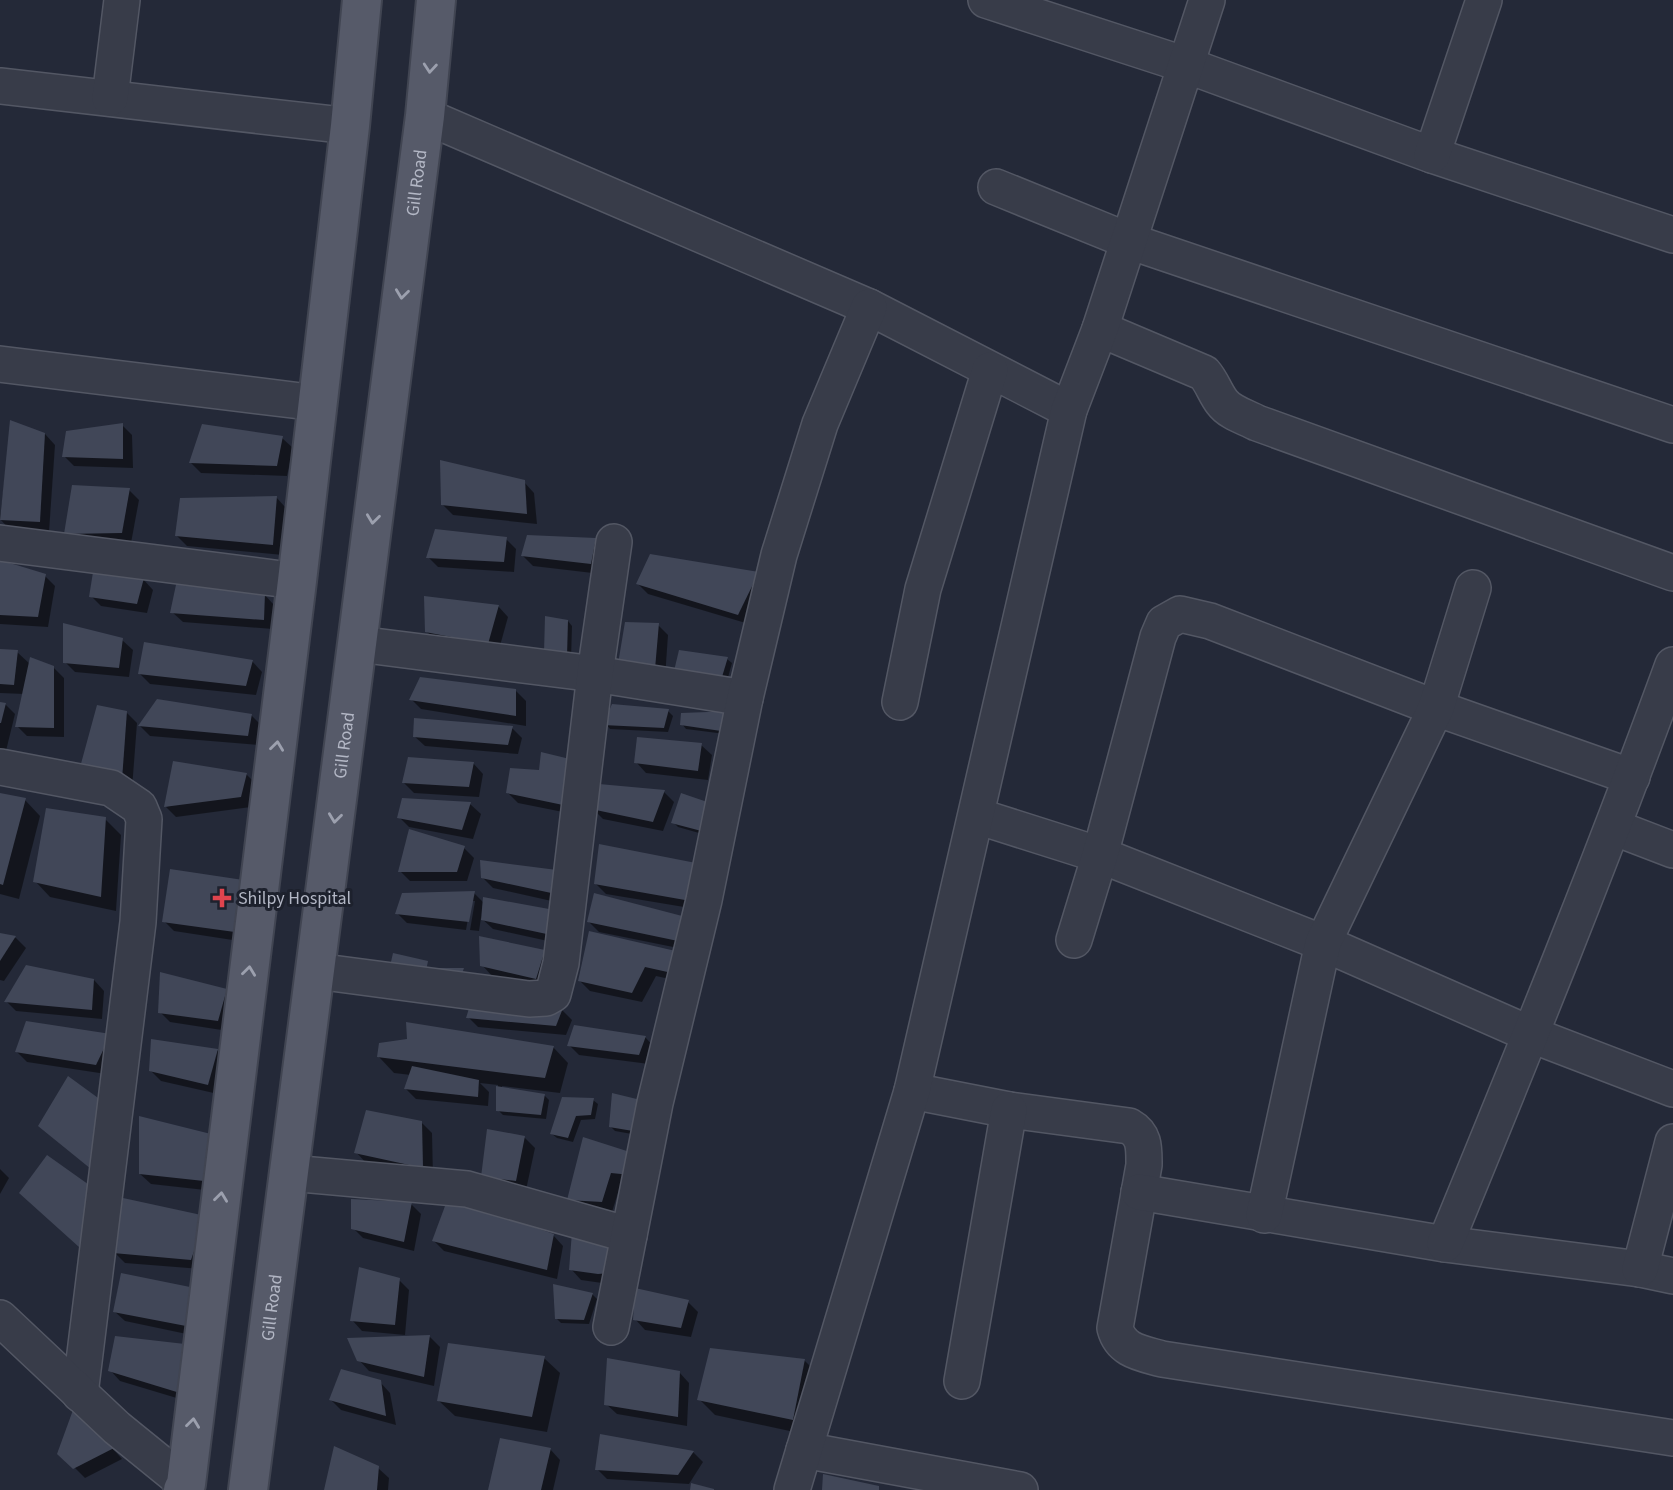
<svg xmlns="http://www.w3.org/2000/svg" width="1673" height="1490" viewBox="0 0 1673 1490" font-family="'Source Sans 3',sans-serif">
<rect width="100%" height="100%" fill="#242938"/>
<g fill="#0007">
<path d="M 11,423 L 45,434 L 55,445 L 49,532 L 10,530 L 0,519 Z"/>
<path d="M 122,425 L 132,435 L 133,468 L 74,466 L 64,456 Z"/>
<path d="M 282,438 L 293,448 L 287,476 L 201,473 L 191,463 Z"/>
<path d="M 524,482 L 534,493 L 537,524 L 453,515 L 443,505 Z"/>
<path d="M 129,490 L 139,500 L 131,543 L 76,544 L 66,534 Z"/>
<path d="M 276,497 L 286,508 L 283,555 L 187,546 L 177,536 Z"/>
<path d="M 506,539 L 516,549 L 514,572 L 438,567 L 428,557 Z"/>
<path d="M 595,540 L 605,550 L 601,574 L 533,566 L 523,556 Z"/>
<path d="M 0,562 L 45,576 L 55,586 L 48,627 L 0,624 Z"/>
<path d="M 758,574 L 749,624 L 648,594 L 638,584 Z"/>
<path d="M 143,579 L 153,590 L 147,613 L 101,606 L 91,596 Z"/>
<path d="M 264,594 L 274,605 L 273,629 L 183,622 L 172,612 Z"/>
<path d="M 498,606 L 508,617 L 498,653 L 437,641 L 426,631 Z"/>
<path d="M 568,621 L 572,626 L 571,660 L 550,658 Z"/>
<path d="M 658,625 L 668,635 L 665,678 L 630,674 Z"/>
<path d="M 122,640 L 133,650 L 129,677 L 75,672 L 65,662 Z"/>
<path d="M 0,651 L 17,652 L 30,664 L 53,667 L 64,678 L 64,737 L 27,736 L 17,726 L 24,694 L 0,693 Z"/>
<path d="M 727,659 L 732,663 L 727,681 L 680,675 Z"/>
<path d="M 252,661 L 262,672 L 256,695 L 150,684 L 140,674 Z"/>
<path d="M 516,691 L 526,701 L 526,726 L 421,709 L 411,699 Z"/>
<path d="M 0,703 L 5,704 L 15,714 L 4,759 L 0,758 Z"/>
<path d="M 668,711 L 673,716 L 668,732 L 610,729 L 606,724 Z"/>
<path d="M 126,712 L 137,723 L 132,789 L 91,781 Z"/>
<path d="M 251,715 L 262,726 L 258,745 L 150,736 L 140,726 Z"/>
<path d="M 683,715 L 733,735 L 686,729 L 682,724 Z"/>
<path d="M 512,728 L 522,738 L 518,754 L 425,746 L 414,736 Z"/>
<path d="M 701,745 L 712,755 L 708,780 L 646,773 L 636,762 Z"/>
<path d="M 473,763 L 483,774 L 479,797 L 414,793 L 404,783 Z"/>
<path d="M 541,772 L 573,814 L 518,803 L 508,793 Z"/>
<path d="M 246,774 L 257,785 L 251,807 L 176,817 L 166,807 Z"/>
<path d="M 664,792 L 674,802 L 663,831 L 603,819 L 593,809 Z"/>
<path d="M 0,794 L 25,800 L 40,816 L 19,899 L 0,894 Z"/>
<path d="M 682,795 L 713,837 L 678,827 L 673,822 Z"/>
<path d="M 470,804 L 481,814 L 473,839 L 409,827 L 399,817 Z"/>
<path d="M 105,819 L 121,835 L 116,911 L 50,897 L 35,881 Z"/>
<path d="M 464,848 L 474,858 L 467,881 L 410,881 L 400,871 Z"/>
<path d="M 696,865 L 696,909 L 606,894 L 596,884 Z"/>
<path d="M 171,871 L 252,943 L 174,931 L 164,921 Z"/>
<path d="M 556,871 L 565,904 L 493,888 L 483,878 Z"/>
<path d="M 474,893 L 484,903 L 485,899 L 566,945 L 493,929 L 481,918 L 479,931 L 470,930 L 475,901 L 471,901 L 466,930 L 407,923 L 397,913 Z"/>
<path d="M 589,922 L 695,928 L 688,950 L 599,932 Z"/>
<path d="M 0,935 L 16,938 L 26,948 L 4,981 L 0,980 Z"/>
<path d="M 544,951 L 554,962 L 546,988 L 492,976 L 482,965 Z"/>
<path d="M 679,954 L 683,982 L 656,976 L 642,1002 L 590,991 L 579,980 Z"/>
<path d="M 94,980 L 104,991 L 102,1019 L 16,1011 L 6,1001 Z"/>
<path d="M 227,990 L 237,1000 L 228,1031 L 170,1022 L 160,1012 Z"/>
<path d="M 562,1010 L 572,1020 L 566,1035 L 478,1027 L 468,1017 Z"/>
<path d="M 110,1035 L 106,1074 L 27,1062 L 17,1052 Z"/>
<path d="M 645,1037 L 655,1048 L 649,1064 L 579,1055 L 569,1045 Z"/>
<path d="M 553,1047 L 568,1063 L 560,1093 L 502,1086 L 502,1089 L 545,1096 L 549,1100 L 546,1119 L 503,1115 L 498,1110 L 498,1085 L 480,1083 L 489,1092 L 488,1106 L 416,1099 L 406,1089 L 411,1075 L 394,1073 L 379,1057 Z"/>
<path d="M 217,1050 L 227,1060 L 218,1094 L 161,1081 L 150,1070 Z"/>
<path d="M 613,1095 L 643,1136 L 615,1131 L 611,1127 Z"/>
<path d="M 593,1100 L 598,1104 L 595,1119 L 581,1120 L 573,1142 L 557,1138 L 552,1134 Z"/>
<path d="M 421,1122 L 432,1133 L 433,1177 L 366,1163 L 356,1152 Z"/>
<path d="M 489,1131 L 525,1138 L 535,1148 L 526,1190 L 494,1187 Z"/>
<path d="M 210,1136 L 214,1191 L 151,1184 L 140,1174 Z"/>
<path d="M 585,1139 L 641,1184 L 621,1183 L 612,1212 L 580,1209 L 569,1199 Z"/>
<path d="M 0,1169 L 9,1178 L 0,1194 Z"/>
<path d="M 411,1204 L 421,1214 L 414,1251 L 363,1238 L 353,1228 Z"/>
<path d="M 205,1218 L 201,1269 L 125,1263 L 115,1253 Z"/>
<path d="M 553,1235 L 563,1246 L 557,1279 L 444,1251 L 434,1241 Z"/>
<path d="M 608,1245 L 609,1284 L 581,1280 L 571,1269 Z"/>
<path d="M 399,1280 L 409,1290 L 405,1335 L 362,1331 L 352,1320 Z"/>
<path d="M 194,1290 L 196,1336 L 125,1321 L 114,1311 Z"/>
<path d="M 592,1294 L 597,1299 L 589,1324 L 561,1323 L 556,1318 Z"/>
<path d="M 688,1302 L 698,1312 L 691,1337 L 645,1330 L 635,1319 Z"/>
<path d="M 430,1337 L 440,1347 L 434,1386 L 369,1371 L 359,1360 Z"/>
<path d="M 195,1356 L 190,1402 L 120,1381 L 110,1370 Z"/>
<path d="M 544,1358 L 560,1373 L 547,1432 L 455,1416 L 439,1401 Z"/>
<path d="M 804,1360 L 820,1376 L 808,1435 L 715,1415 L 699,1399 Z"/>
<path d="M 679,1372 L 689,1383 L 687,1426 L 617,1414 L 606,1404 Z"/>
<path d="M 380,1382 L 390,1393 L 396,1425 L 341,1410 L 331,1400 Z"/>
<path d="M 74,1413 L 113,1449 L 122,1459 L 85,1478 L 60,1453 Z"/>
<path d="M 550,1449 L 560,1460 L 553,1490 L 490,1490 Z"/>
<path d="M 693,1452 L 703,1462 L 689,1484 L 607,1479 L 597,1469 Z"/>
<path d="M 378,1468 L 389,1478 L 388,1490 L 326,1490 Z"/>
</g>
<g fill="#414758">
<path d="M 10,420 L 45,433 L 40,522 L 0,520 Z"/>
<path d="M 123,423 L 123,459 L 62,457 L 66,431 Z"/>
<path d="M 202,424 L 283,436 L 277,466 L 189,463 Z"/>
<path d="M 440,460 L 525,480 L 527,514 L 441,505 Z"/>
<path d="M 72,485 L 130,488 L 122,533 L 64,534 Z"/>
<path d="M 277,496 L 273,545 L 175,536 L 180,498 Z"/>
<path d="M 435,529 L 507,537 L 504,562 L 426,558 Z"/>
<path d="M 527,535 L 596,538 L 591,564 L 521,556 Z"/>
<path d="M 650,554 L 759,572 L 738,615 L 636,584 Z"/>
<path d="M 0,560 L 46,574 L 38,617 L 0,615 Z"/>
<path d="M 94,566 L 144,578 L 137,604 L 89,597 Z"/>
<path d="M 177,580 L 265,593 L 264,620 L 170,613 Z"/>
<path d="M 424,596 L 499,605 L 488,644 L 425,632 Z"/>
<path d="M 545,616 L 568,620 L 567,657 L 544,653 Z"/>
<path d="M 625,622 L 659,623 L 655,669 L 618,664 Z"/>
<path d="M 63,623 L 123,638 L 119,668 L 63,663 Z"/>
<path d="M 144,642 L 253,660 L 246,686 L 138,674 Z"/>
<path d="M 0,649 L 18,650 L 14,685 L 0,684 Z"/>
<path d="M 679,650 L 728,657 L 722,677 L 674,671 Z"/>
<path d="M 30,657 L 54,666 L 54,728 L 15,727 Z"/>
<path d="M 420,677 L 516,689 L 516,716 L 409,700 Z"/>
<path d="M 157,699 L 252,714 L 248,736 L 138,726 Z"/>
<path d="M 0,702 L 6,703 L 1,723 L 0,723 Z"/>
<path d="M 612,704 L 669,709 L 664,728 L 603,725 Z"/>
<path d="M 97,705 L 127,711 L 122,780 L 79,771 Z"/>
<path d="M 735,711 L 728,732 L 680,725 L 681,713 Z"/>
<path d="M 414,718 L 513,726 L 508,745 L 413,737 Z"/>
<path d="M 637,737 L 702,743 L 698,771 L 634,763 Z"/>
<path d="M 541,752 L 574,760 L 563,805 L 506,793 L 510,768 L 539,770 Z"/>
<path d="M 408,757 L 474,762 L 469,787 L 402,783 Z"/>
<path d="M 173,761 L 247,773 L 241,797 L 164,807 Z"/>
<path d="M 599,784 L 665,790 L 653,822 L 591,809 Z"/>
<path d="M 0,793 L 26,798 L 3,885 L 0,884 Z"/>
<path d="M 681,793 L 716,805 L 709,833 L 671,823 Z"/>
<path d="M 402,798 L 471,802 L 462,830 L 397,818 Z"/>
<path d="M 46,808 L 106,817 L 101,897 L 33,882 Z"/>
<path d="M 409,829 L 465,846 L 457,872 L 398,872 Z"/>
<path d="M 599,844 L 696,863 L 685,900 L 594,884 Z"/>
<path d="M 480,860 L 557,870 L 556,894 L 481,878 Z"/>
<path d="M 170,869 L 250,881 L 242,933 L 162,922 Z"/>
<path d="M 475,891 L 469,922 L 395,914 L 402,893 Z"/>
<path d="M 594,893 L 686,917 L 678,941 L 587,922 Z"/>
<path d="M 483,897 L 560,911 L 556,936 L 481,920 Z"/>
<path d="M 589,931 L 680,952 L 672,973 L 645,967 L 632,993 L 578,981 Z"/>
<path d="M 0,933 L 16,936 L 0,961 Z"/>
<path d="M 479,936 L 545,950 L 536,979 L 480,966 Z"/>
<path d="M 393,953 L 428,961 L 424,981 L 388,975 Z"/>
<path d="M 26,965 L 94,979 L 92,1010 L 4,1002 Z"/>
<path d="M 438,968 L 464,968 L 459,982 L 434,980 Z"/>
<path d="M 160,972 L 227,989 L 218,1021 L 158,1013 Z"/>
<path d="M 470,1005 L 563,1008 L 556,1026 L 466,1018 Z"/>
<path d="M 26,1021 L 111,1034 L 96,1065 L 15,1052 Z"/>
<path d="M 406,1022 L 554,1046 L 545,1078 L 377,1057 L 379,1043 L 407,1039 Z"/>
<path d="M 574,1025 L 646,1036 L 639,1055 L 567,1046 Z"/>
<path d="M 151,1039 L 218,1049 L 208,1085 L 149,1071 Z"/>
<path d="M 412,1066 L 479,1080 L 478,1097 L 404,1089 Z"/>
<path d="M 68,1076 L 105,1103 L 91,1169 L 38,1126 Z"/>
<path d="M 496,1086 L 545,1094 L 541,1115 L 496,1111 Z"/>
<path d="M 612,1093 L 645,1101 L 639,1132 L 609,1127 Z"/>
<path d="M 562,1097 L 594,1098 L 591,1115 L 576,1116 L 568,1138 L 550,1134 Z"/>
<path d="M 366,1110 L 422,1121 L 423,1168 L 354,1153 Z"/>
<path d="M 139,1116 L 211,1134 L 204,1181 L 139,1174 Z"/>
<path d="M 487,1129 L 525,1136 L 516,1181 L 481,1177 Z"/>
<path d="M 583,1137 L 633,1153 L 631,1175 L 611,1173 L 602,1202 L 567,1200 Z"/>
<path d="M 47,1155 L 92,1187 L 79,1247 L 19,1193 Z"/>
<path d="M 123,1198 L 206,1216 L 191,1260 L 113,1253 Z"/>
<path d="M 448,1198 L 554,1234 L 547,1270 L 432,1241 Z"/>
<path d="M 351,1199 L 412,1202 L 404,1242 L 351,1229 Z"/>
<path d="M 572,1232 L 609,1244 L 610,1273 L 598,1274 L 569,1270 Z"/>
<path d="M 359,1267 L 400,1278 L 395,1325 L 350,1321 Z"/>
<path d="M 121,1273 L 195,1288 L 186,1326 L 113,1312 Z"/>
<path d="M 553,1284 L 593,1293 L 584,1320 L 555,1319 Z"/>
<path d="M 635,1288 L 689,1300 L 681,1328 L 633,1320 Z"/>
<path d="M 430,1335 L 424,1377 L 357,1361 L 347,1338 Z"/>
<path d="M 115,1336 L 185,1344 L 180,1393 L 108,1371 Z"/>
<path d="M 448,1343 L 545,1356 L 532,1417 L 437,1401 Z"/>
<path d="M 710,1348 L 805,1359 L 793,1420 L 697,1400 Z"/>
<path d="M 607,1358 L 680,1371 L 678,1417 L 604,1405 Z"/>
<path d="M 341,1369 L 381,1380 L 386,1416 L 329,1400 Z"/>
<path d="M 73,1410 L 114,1448 L 73,1469 L 57,1454 Z"/>
<path d="M 600,1434 L 694,1451 L 678,1475 L 595,1470 Z"/>
<path d="M 500,1438 L 551,1448 L 541,1490 L 488,1490 Z"/>
<path d="M 334,1446 L 379,1466 L 377,1490 L 324,1490 Z"/>
<path d="M 823,1474 L 879,1486 L 879,1490 L 822,1490 Z"/>
<path d="M 691,1483 L 714,1489 L 714,1490 L 690,1490 Z"/>
</g>
<g fill="none" stroke-linecap="round" stroke-linejoin="round">
<defs>
<g id="minor">
<path d="M 986,0 L 1186,65 L 1432,155 L 1673,235"/>
<path d="M 0,86 L 350,126"/>
<path d="M 110,98 L 122,0"/>
<path d="M 425,116 L 869,307 L 1069,410"/>
<path d="M 1432,155 L 1484,0"/>
<path d="M 996,187 L 1129,241 L 1673,425"/>
<path d="M 1100,329 L 1204,373 C 1212,382 1215,393 1222,402 C 1230,413 1246,417 1257,423 L 1673,573"/>
<path d="M 0,364 L 317,403"/>
<path d="M 0,543 L 297,581"/>
<path d="M 358,644 L 595,674 L 745,698"/>
<path d="M 900,702 L 923,589 L 990,370"/>
<path d="M 0,767 L 111,788 L 139,807 L 144,819 L 138,922 L 80,1394"/>
<path d="M 977,816 L 1100,855 L 1323,943 L 1532,1035 L 1673,1089"/>
<path d="M 1613,827 L 1673,850"/>
<path d="M 1074,940 L 1100,855 L 1158,637 L 1164,623 L 1180,614 L 1210,621 L 1436,708 L 1632,777"/>
<path d="M 316,971 L 529,999 L 546,998 L 553,994 L 561,963 L 595,674 L 614,542"/>
<path d="M 912,1091 L 1009,1110 L 1129,1126 C 1145,1135 1144,1148 1144,1165 L 1115,1328 C 1121,1351 1141,1353 1162,1359 L 1673,1438"/>
<path d="M 290,1173 L 467,1189 L 629,1235"/>
<path d="M 1139,1192 L 1445,1244 L 1640,1269 L 1673,1276"/>
<path d="M 1264,1215 L 1323,943 L 1436,708 L 1473,588"/>
<path d="M 1445,1244 C 1524,1052 1602,860 1673,665"/>
<path d="M 1640,1269 L 1673,1142"/>
<path d="M 0,1318 L 117,1428 L 186,1484"/>
<path d="M 611,1327 L 655,1103 L 704,900 L 745,698 L 779,555 L 820,424 L 869,307"/>
<path d="M 962,1381 L 1009,1110"/>
<path d="M 804,1450 L 1020,1490"/>
<path d="M 792,1490 L 912,1091 L 1069,410 L 1100,329 L 1207,0"/>
</g>
<g id="primary">
<path d="M 183,1490 L 186,1484 L 297,581 L 350,126 L 362,0"/>
<path id="s1" d="M 248,1490 L 425,116 L 436,0"/>
</g>
</defs>
<use href="#minor" stroke="#535764" stroke-width="38"/>
<use href="#primary" stroke="#414552" stroke-width="42"/>
<use href="#minor" stroke="#383c49" stroke-width="35"/>
<use href="#primary" stroke="#565a69" stroke-width="38"/>
</g>
<defs><path id="oneway-chevron" d="M-2-3.5L2.5 0L-2 3.5" fill="none" stroke-width="1.6" stroke-linecap="round" stroke-linejoin="round" transform="scale(1.75)"/></defs>
<g stroke="#9ca0ae">
<use href="#oneway-chevron" transform="translate(430 68) rotate(95)"/>
<use href="#oneway-chevron" transform="translate(402 294) rotate(97)"/>
<use href="#oneway-chevron" transform="translate(373 519) rotate(97)"/>
<use href="#oneway-chevron" transform="translate(277 746) rotate(-83)"/>
<use href="#oneway-chevron" transform="translate(335 818) rotate(97)"/>
<use href="#oneway-chevron" transform="translate(249 971) rotate(-83)"/>
<use href="#oneway-chevron" transform="translate(221 1197) rotate(-83)"/>
<use href="#oneway-chevron" transform="translate(193 1423) rotate(-83)"/>
</g>
<path fill="#e0444e" stroke="#1d212d" stroke-width="2.5" d="M218.5 887.5h7v7h7v7h-7v7h-7v-7h-7v-7h7z"/>
<g text-anchor="middle" stroke-width="6" stroke-linejoin="round" paint-order="stroke">
<g font-size="18" fill="#b3b7c5" stroke="#1d212d">
<text dy="6" stroke="none"><textPath href="#s1" startOffset="1318">Gill Road</textPath></text>
<text dy="6" stroke="none"><textPath href="#s1" startOffset="751">Gill Road</textPath></text>
<text dy="6" stroke="none"><textPath href="#s1" startOffset="184">Gill Road</textPath></text>
</g>
<g font-size="18" fill="#b3b7c5" stroke="#1d212d" text-anchor="start">
<text x="238" y="904">Shilpy Hospital</text>
</g>
</g>
</svg>
